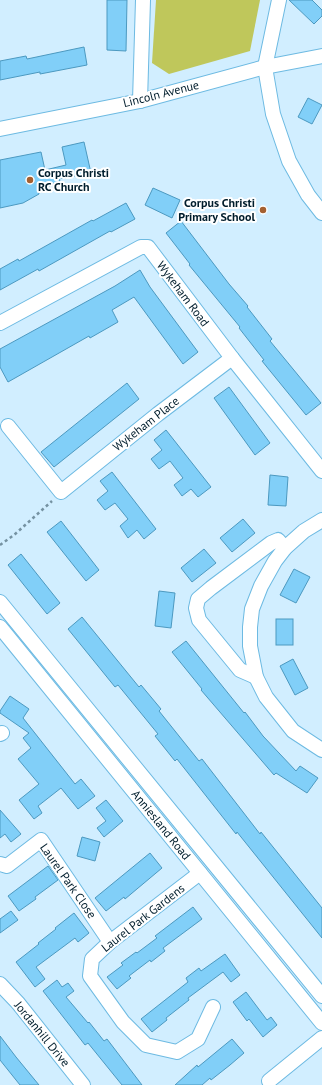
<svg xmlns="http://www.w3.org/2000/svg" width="322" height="1085" viewBox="0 0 322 1085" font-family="'PT Sans',sans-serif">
<rect width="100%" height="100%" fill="#d1eeff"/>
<path fill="#bfc75b" d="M 156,0 L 260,0 L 250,51 L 169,74 L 152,63 Z"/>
<g fill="#81cff8" stroke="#4c99c0">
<path d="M 107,0 L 127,0 L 126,51 L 107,50 Z"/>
<path d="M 289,0 L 312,0 L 322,10 L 322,16 L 314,24 Z"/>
<path d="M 84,47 L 87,65 L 40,74 L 40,72 L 0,80 L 0,61 L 26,56 L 27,59 Z"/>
<path d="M 308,98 L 322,105 L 312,124 L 298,117 Z"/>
<path d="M 84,142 L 91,173 L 59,179 L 60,181 L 49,185 L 49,187 L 38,190 L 39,194 L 23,203 L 0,208 L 0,160 L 41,152 L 45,170 L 66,165 L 62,147 Z"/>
<path d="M 153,188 L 180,200 L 172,218 L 145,205 Z"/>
<path d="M 126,203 L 135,219 L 111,232 L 110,231 L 39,271 L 38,269 L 0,290 L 0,269 L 18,259 L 19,261 L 92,220 L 93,221 Z"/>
<path d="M 181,221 L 229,284 L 248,306 L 247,307 L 272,339 L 270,341 L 321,403 L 306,415 L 262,361 L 264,360 L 239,328 L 240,327 L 189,265 L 190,264 L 166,233 Z"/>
<path d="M 140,270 L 150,287 L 198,352 L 183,364 L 134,297 L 112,310 L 118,322 L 90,338 L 89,336 L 8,382 L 0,367 L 0,349 L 115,286 Z"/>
<path d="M 127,383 L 139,399 L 54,467 L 41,452 Z"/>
<path d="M 229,387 L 270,443 L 255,455 L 214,398 Z"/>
<path d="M 166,430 L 211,487 L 198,497 L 191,489 L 182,496 L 174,485 L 183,478 L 170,461 L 159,469 L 151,459 L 162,450 L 154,440 Z"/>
<path d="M 112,472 L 156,529 L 144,539 L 137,530 L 128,538 L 120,526 L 128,519 L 115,503 L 105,510 L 97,500 L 108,491 L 100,481 Z"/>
<path d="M 270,475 L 288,477 L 286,506 L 268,505 Z"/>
<path d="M 243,519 L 255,533 L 232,552 L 220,538 Z"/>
<path d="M 61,521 L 99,570 L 86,581 L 47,532 Z"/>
<path d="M 204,549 L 216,563 L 192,582 L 181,568 Z"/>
<path d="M 21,554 L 60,603 L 47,614 L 8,565 Z"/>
<path d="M 294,569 L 310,577 L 296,603 L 280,595 Z"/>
<path d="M 159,591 L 175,593 L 171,628 L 155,626 Z"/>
<path d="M 82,617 L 139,687 L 141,685 L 161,709 L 159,711 L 199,761 L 202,759 L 260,834 L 261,832 L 322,908 L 322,938 L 237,832 L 236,834 L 177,759 L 175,761 L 155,736 L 158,734 L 118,685 L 115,687 L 68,629 Z"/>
<rect x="276" y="619" width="17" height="26"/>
<path d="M 186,641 L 244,713 L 245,712 L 263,736 L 296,771 L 300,766 L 318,778 L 307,793 L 276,773 L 274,775 L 201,690 L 202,689 L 172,652 Z"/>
<path d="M 293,659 L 308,688 L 295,695 L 280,666 Z"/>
<path d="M 10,696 L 29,709 L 23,718 L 75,784 L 81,779 L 95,796 L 78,809 L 61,788 L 38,806 L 42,813 L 34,819 L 19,800 L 39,784 L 18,759 L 31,748 L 23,738 L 29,733 L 0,713 L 0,711 Z"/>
<path d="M 106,800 L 123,821 L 104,837 L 97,828 L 106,821 L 96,808 Z"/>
<path d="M 0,810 L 21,834 L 11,842 L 5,834 L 0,838 Z"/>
<path d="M 82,837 L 100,842 L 95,861 L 77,856 Z"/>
<path d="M 150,853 L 162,868 L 125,899 L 124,897 L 106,911 L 95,898 Z"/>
<path d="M 48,866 L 58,880 L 35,897 L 36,899 L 19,911 L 8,896 Z"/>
<path d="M 193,907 L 202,919 L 163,948 L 165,951 L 151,962 L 150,960 L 129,976 L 131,978 L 117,989 L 107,977 L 123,965 L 121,963 L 136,952 L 137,953 L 157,938 L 155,936 Z"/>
<path d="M 11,911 L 18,920 L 0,933 L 0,919 Z"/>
<path d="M 74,913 L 89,933 L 78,942 L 75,938 L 36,967 L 45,979 L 35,987 L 16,962 L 39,944 L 38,943 L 56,929 L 55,928 Z"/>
<path d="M 225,954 L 240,975 L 231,982 L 223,972 L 188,998 L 189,1000 L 166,1018 L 167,1020 L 152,1032 L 141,1019 L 188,982 L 186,978 L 199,968 L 201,971 Z"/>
<path d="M 57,980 L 62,987 L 68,983 L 74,991 L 66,997 L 88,1023 L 89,1022 L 104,1041 L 107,1039 L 142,1085 L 122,1085 L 88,1043 L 85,1045 L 43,991 Z"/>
<path d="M 246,992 L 267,1020 L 271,1017 L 277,1025 L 263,1037 L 249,1019 L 247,1021 L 233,1002 Z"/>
<path d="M 0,1036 L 16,1057 L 39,1085 L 20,1085 L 0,1060 Z"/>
<path d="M 232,1039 L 244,1053 L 230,1065 L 211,1080 L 210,1078 L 202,1085 L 175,1085 L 197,1065 L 198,1067 Z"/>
</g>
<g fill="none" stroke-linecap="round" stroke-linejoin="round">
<defs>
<g id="minor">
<path d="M 279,0 L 265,67 L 273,114 L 289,161 L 308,195 L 322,213"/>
<path d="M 140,101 L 143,0"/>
<path d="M 0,129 L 140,101 L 265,67 L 322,56"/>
<path d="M 0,323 L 141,247 L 148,247 L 232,358 L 322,471"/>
<path d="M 8,426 L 61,492 L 158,414 L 232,358"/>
<path d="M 322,520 L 304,531 L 285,548 L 275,561 L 261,586 L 252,609 L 250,627 L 250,646 L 256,677 L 266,697 L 293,731 L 322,750"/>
<path d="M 0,602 L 322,996"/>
<path d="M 0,627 L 322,1023"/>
<path d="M 256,677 L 240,670 L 199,620 L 196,608 L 198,599 L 211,588 L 271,543 L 278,540 L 285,548"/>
<path d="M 0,734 L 2,733"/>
<path d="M 0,864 L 7,866 L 41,840 L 110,942"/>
<path d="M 200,873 L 110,942 L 92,959 L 90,976 L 123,1022 L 146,1045 L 177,1052 L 198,1039 L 213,1007"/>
<path d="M 0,984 L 18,1003 L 83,1085"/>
<path d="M 269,1081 L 322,1038"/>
</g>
</defs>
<use href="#minor" stroke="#6dbae2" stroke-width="16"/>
<path stroke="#7592a2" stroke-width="2.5" stroke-dasharray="3 3" stroke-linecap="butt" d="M 0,545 L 14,535 L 52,501"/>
<use href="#minor" stroke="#fff" stroke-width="14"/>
</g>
<g fill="#a46031" stroke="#fff" stroke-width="1.5">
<circle cx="30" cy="180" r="4"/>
<circle cx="263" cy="210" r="4"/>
</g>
<g text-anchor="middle" stroke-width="4" stroke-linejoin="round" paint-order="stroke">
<g font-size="12" fill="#001d2c" stroke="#fff">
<text transform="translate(161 94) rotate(-14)" y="4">Lincoln Avenue</text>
<text transform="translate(183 294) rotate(53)" y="4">Wykeham Road</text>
<text transform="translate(146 424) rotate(-38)" y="4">Wykeham Place</text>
<text transform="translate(161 825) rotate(51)" y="4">Anniesland Road</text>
<text transform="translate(68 881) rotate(55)" y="4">Laurel Park Close</text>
<text transform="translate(143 918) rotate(-38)" y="4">Laurel Park Gardens</text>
<text transform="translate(42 1034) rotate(51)" y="4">Jordanhill Drive</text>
</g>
<g font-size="12" font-weight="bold" fill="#001d2c" stroke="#fff" text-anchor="start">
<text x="38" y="177">Corpus Christi<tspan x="38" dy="14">RC Church</tspan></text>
<text x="255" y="207" text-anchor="end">Corpus Christi<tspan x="255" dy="14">Primary School</tspan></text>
</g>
</g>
</svg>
